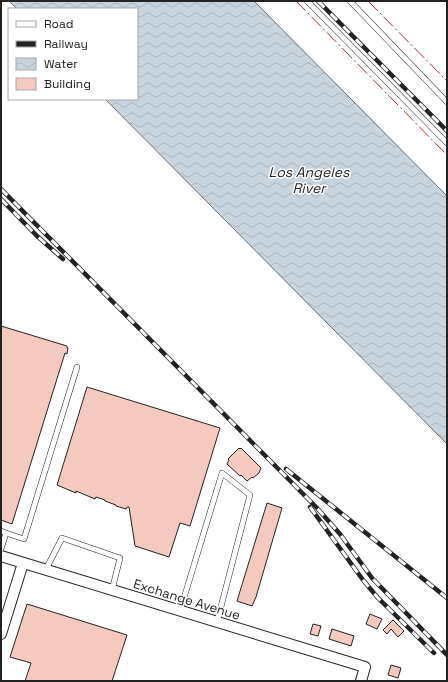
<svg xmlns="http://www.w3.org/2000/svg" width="448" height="682" viewBox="0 0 448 682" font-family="'Space Grotesk',sans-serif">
<defs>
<pattern id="water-waves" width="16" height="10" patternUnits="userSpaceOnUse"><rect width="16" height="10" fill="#c7d3dd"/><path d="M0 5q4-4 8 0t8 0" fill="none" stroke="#abb5bd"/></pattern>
</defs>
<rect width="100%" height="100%" fill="#fff"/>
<path fill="url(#water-waves)" stroke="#6f6f6f" d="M 9,1 L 254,1 L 447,196 L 447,444 L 105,99 L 137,99 L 137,9 L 17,9 Z"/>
<g fill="#f3c9c0" stroke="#222">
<path d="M 1,326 L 67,346 L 67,348 L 68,348 L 67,354 L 65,353 L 12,524 L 1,520 Z"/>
<path d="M 87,387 L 220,428 L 190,526 L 180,523 L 169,557 L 135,546 L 129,507 L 127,507 L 126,509 L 116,506 L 116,505 L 105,501 L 105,500 L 96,497 L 95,499 L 76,491 L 76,493 L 57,485 Z"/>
<path d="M 239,448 L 240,449 L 241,448 L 261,468 L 259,473 L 253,478 L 252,477 L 247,481 L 241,475 L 240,476 L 227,464 L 229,460 L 228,459 Z"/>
<path d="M 267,503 L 282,508 L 256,597 L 252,606 L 237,601 Z"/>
<path d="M 27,604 L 127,635 L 112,681 L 25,681 L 31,663 L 10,657 Z"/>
<path d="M 370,614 L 382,619 L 377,629 L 366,624 Z"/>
<path d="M 393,620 L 404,631 L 398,637 L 391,629 L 387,634 L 383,630 Z"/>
<path d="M 313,624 L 321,626 L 318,636 L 310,634 Z"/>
<path d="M 332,629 L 354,636 L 351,646 L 329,639 Z"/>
<path d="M 391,665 L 401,668 L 398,678 L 388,675 Z"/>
</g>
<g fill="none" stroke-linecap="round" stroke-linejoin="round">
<defs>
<g id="lane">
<path d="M 307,1 L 447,143"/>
<path d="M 350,1 L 447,102"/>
<path d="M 1,531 L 6,533 L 1,549"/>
<path d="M 6,533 L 24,539 L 77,367"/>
<path d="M 46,569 L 62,538 L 120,558 L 112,590"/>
<path d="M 180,611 L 222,473 L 250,495 L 217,622"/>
</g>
<g id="street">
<path d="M 1,556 L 365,667 L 361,681"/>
<path d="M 1,634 L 23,563"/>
</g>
</defs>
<use href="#lane" stroke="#222" stroke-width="6"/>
<use href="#street" stroke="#222" stroke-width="12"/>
<use href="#lane" stroke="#fff" stroke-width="5"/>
<use href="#street" stroke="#fff" stroke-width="10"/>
<defs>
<g id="rail">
<path d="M 318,1 L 447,131"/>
<path d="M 1,189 L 317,508 L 340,534 L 372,578 L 447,655"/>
<path d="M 1,199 L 37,236 L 63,259"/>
<path d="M 286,469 L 447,598"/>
<path d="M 310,507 L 363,580 L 378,598 L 434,653"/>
</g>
</defs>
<use href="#rail" stroke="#222" stroke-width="4.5"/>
<use href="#rail" stroke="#fff" stroke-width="3" stroke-dasharray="9" stroke-linecap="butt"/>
<g stroke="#c62828" stroke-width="1" stroke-dasharray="14 3 2 3" stroke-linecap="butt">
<path d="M 296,1 L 447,155"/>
<path d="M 368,1 L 447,81"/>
</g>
</g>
<g text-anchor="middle" stroke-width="3" stroke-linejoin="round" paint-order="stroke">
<g font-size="13" fill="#222" stroke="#fff">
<text transform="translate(187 599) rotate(17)" y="5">Exchange Avenue</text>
</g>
<g font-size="14" font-style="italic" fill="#222" stroke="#fff">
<text x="309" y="177">Los Angeles<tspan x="309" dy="16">River</tspan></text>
</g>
</g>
<rect width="448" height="682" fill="none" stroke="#222222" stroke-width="4"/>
<rect x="8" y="8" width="130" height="92" fill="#ffffff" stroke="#a7a7a7"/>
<rect x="16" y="21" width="20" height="6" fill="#ffffff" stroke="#a7a7a7"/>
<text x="44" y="28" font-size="12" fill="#222222">Road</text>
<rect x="16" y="41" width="20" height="6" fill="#222222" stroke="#a7a7a7"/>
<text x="44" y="48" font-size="12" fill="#222222">Railway</text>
<rect x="16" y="58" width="20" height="12" fill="url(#water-waves)" stroke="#a7a7a7"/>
<text x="44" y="68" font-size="12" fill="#222222">Water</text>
<rect x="16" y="78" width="20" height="12" fill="#f3c9c0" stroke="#a7a7a7"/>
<text x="44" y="88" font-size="12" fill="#222222">Building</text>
</svg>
